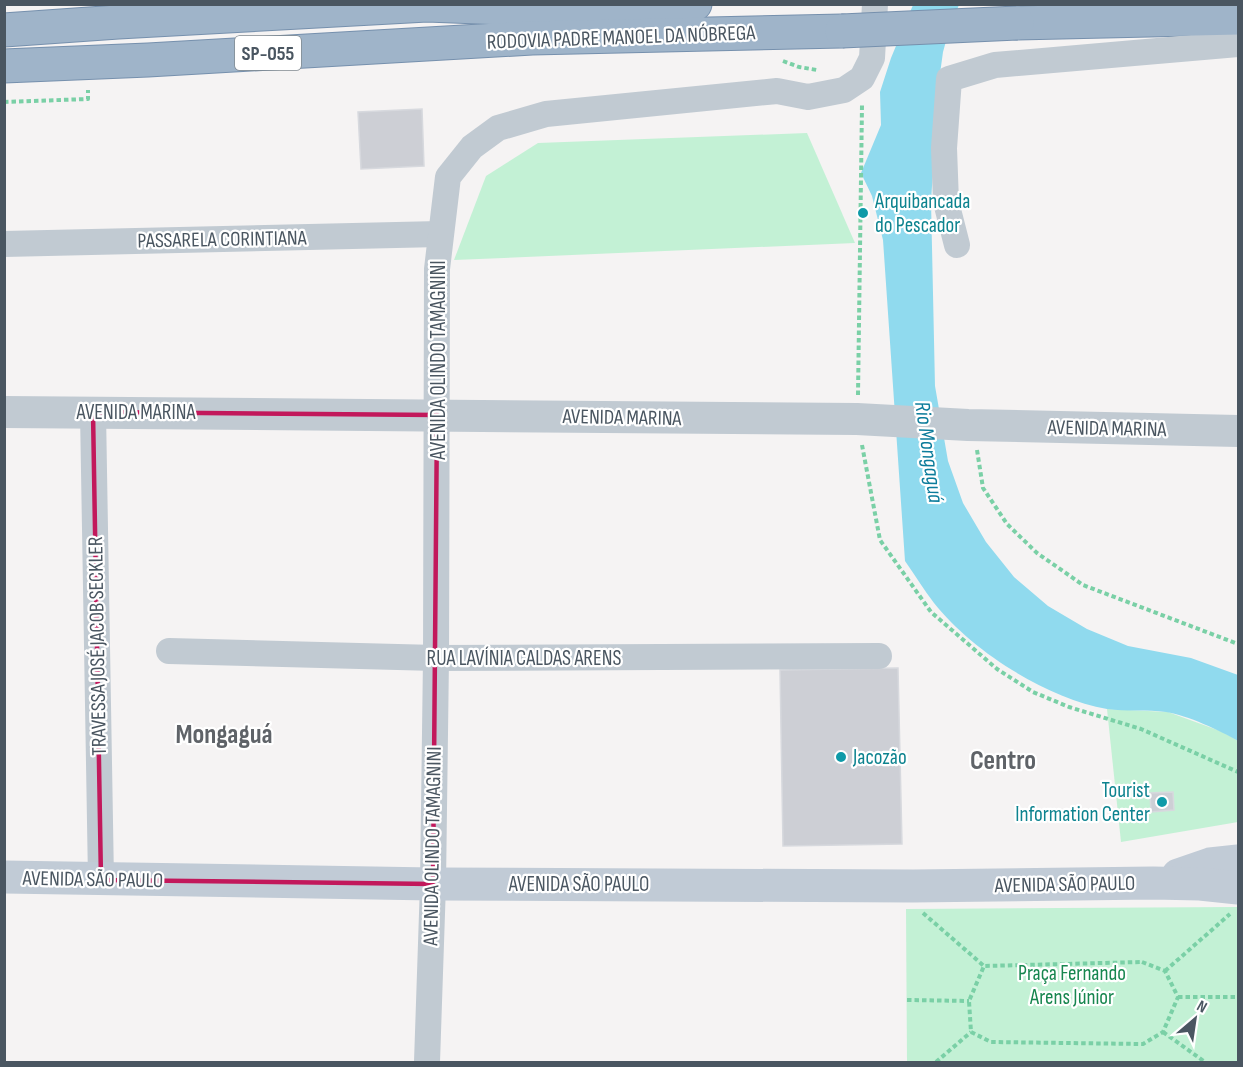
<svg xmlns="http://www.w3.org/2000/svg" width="1243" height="1067" viewBox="0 0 1243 1067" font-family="'Sofia Sans Condensed',sans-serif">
<rect width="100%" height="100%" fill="#f5f3f3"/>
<g fill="#c3f1d5">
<path d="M 807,133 L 855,243 L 454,260 L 486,176 L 538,143 Z"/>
<path d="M 1107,709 L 1168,712 L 1223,732 L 1238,741 L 1238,822 L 1121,842 Z"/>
<path d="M 1237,907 L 1238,1062 L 907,1062 L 906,909 Z"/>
</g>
<path fill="#90daee" d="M 913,5 L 959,5 L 951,23 L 943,52 L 939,81 L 931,201 L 935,386 L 948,461 L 963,503 L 986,542 L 1014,577 L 1048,606 L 1087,629 L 1128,646 L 1191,658 L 1238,675 L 1238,741 C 1221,731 1187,715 1166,712 C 1147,709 1126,712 1107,709 C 1046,698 972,651 934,603 C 924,590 915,575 905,561 L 883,240 L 872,196 L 861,173 L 881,125 L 880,92 L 891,58 Z"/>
<g fill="#cdcfd5" stroke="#d7d9de" stroke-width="1.5">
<path d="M 422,109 L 424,166 L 361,169 L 358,112 Z"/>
<path d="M 898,668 L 902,844 L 783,846 L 780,670 Z"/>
<path d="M 1173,792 L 1174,810 L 1151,812 L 1150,793 Z"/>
</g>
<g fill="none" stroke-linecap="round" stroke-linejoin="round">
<defs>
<g id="trunk">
<path d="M 1017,23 L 1238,18"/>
<path d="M 4,30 L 118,22 L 427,5 L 552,10 L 695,4"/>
<path d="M 4,66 L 148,60 L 532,38 L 842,31"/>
</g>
</defs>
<use href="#trunk" stroke="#7690ad" stroke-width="35"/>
<g stroke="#7ad0a6" stroke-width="4" stroke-dasharray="4.5 3" stroke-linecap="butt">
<path d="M 783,61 L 799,67 L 817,70"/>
<path d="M 4,102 L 88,99 L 88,90"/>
<path d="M 858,395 L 862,105"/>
<path d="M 862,445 L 880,540 L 931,612 L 997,669 L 1033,692 L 1069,707 L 1141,729 L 1238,772"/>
<path d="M 977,450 L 983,488 L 1007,524 L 1037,553 L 1083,585 L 1238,644"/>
<path d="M 923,913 L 984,966"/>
<path d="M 1142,962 L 1165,971 L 1178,997 L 1163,1032 L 1143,1044 L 991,1042 L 971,1032 L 969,1001 L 984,966 Z"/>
<path d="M 1165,971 L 1230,914"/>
<path d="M 1178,997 L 1237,997"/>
<path d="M 907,1000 L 969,1001"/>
<path d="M 1163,1032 L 1205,1062"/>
<path d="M 936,1062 L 971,1032"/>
</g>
<g stroke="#c1cad2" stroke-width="26">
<path d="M 4,244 L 440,234"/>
<path d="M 957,245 L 946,202 L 944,148 L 949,79 L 995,65 L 1238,44"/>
<path d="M 93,412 L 101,880"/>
<path d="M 169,651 L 436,658 L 879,656"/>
<path d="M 427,1062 L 433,884 L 436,658 L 437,269 L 448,177 L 472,147 L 498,128 L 546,114 L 777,91 L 808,97 L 844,90 L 862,78 L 872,58 L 875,4"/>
</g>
<path stroke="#c1cad2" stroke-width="32" d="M 4,412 L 857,419 L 968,425 L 1238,431"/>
<g stroke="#c1cbd6" stroke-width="33">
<path d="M 1178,875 L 1210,864 L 1238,861"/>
<path d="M 4,877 L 433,884 L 913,886 L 1153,883 L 1200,884 L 1238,888"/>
</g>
<use href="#trunk" stroke="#9fb4c9" stroke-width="33"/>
<defs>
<path id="trunk-bridge" d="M 842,31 L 1017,23"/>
</defs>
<use href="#trunk-bridge" stroke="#7690ad" stroke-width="35" stroke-linecap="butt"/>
<use href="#trunk-bridge" stroke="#9fb4c9" stroke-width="33"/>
</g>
<path fill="none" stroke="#c2185b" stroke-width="4.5" stroke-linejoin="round" d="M 93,412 L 437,415 L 433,884 L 101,880 Z"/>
<g fill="#0f9aa8" stroke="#fff" stroke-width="2">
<circle cx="863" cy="213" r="6"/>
<circle cx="841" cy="757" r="6"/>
<circle cx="1162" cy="802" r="6"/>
</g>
<g text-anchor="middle" stroke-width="4.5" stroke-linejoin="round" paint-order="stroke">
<rect fill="#fff" stroke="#808990" stroke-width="1.5" x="235" y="36" width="66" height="34" rx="4.5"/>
<g font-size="20" font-weight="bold" fill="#4a5661">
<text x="268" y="60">SP-055</text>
</g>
<g font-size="21" fill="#4a5661" stroke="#fff">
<text transform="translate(621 37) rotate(-2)" y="7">RODOVIA PADRE MANOEL DA NÓBREGA</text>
<text transform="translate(222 239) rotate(-1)" y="7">PASSARELA CORINTIANA</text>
<text transform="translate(438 360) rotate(-90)" y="7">AVENIDA OLINDO TAMAGNINI</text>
<text x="136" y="419">AVENIDA MARINA</text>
<text transform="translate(622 417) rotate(1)" y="7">AVENIDA MARINA</text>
<text transform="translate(1107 428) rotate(1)" y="7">AVENIDA MARINA</text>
<text transform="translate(97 646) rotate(-91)" y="7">TRAVESSA JOSÉ JACOB SECKLER</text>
<text x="524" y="665">RUA LAVÍNIA CALDAS ARENS</text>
<text transform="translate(432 846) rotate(-89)" y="7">AVENIDA OLINDO TAMAGNINI</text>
<text transform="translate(93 879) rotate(1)" y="7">AVENIDA SÃO PAULO</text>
<text x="579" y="891">AVENIDA SÃO PAULO</text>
<text transform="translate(1065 884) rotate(-1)" y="7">AVENIDA SÃO PAULO</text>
</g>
<g font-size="21" fill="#0d838f" stroke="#fff" text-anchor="start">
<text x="875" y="208">Arquibancada<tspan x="875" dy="24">do Pescador</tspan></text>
<text x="853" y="764">Jacozão</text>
<text x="1150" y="797" text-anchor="end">Tourist<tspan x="1150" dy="24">Information Center</tspan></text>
</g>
<g font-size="21" fill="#17864f" stroke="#fff">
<text x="1072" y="980">Praça Fernando<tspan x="1072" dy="24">Arens Júnior</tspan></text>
</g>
<g font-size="22" font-style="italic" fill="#0c7c9b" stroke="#fff">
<text transform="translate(930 452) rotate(82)" y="8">Rio Mongaguá</text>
</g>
<g font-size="27" font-weight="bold" fill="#5f6368" stroke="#fff">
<text x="224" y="743">Mongaguá</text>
<text x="1003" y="769">Centro</text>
</g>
</g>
<rect width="1243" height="1067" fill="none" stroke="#4a5661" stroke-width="12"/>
<g transform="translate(1195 1019) rotate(29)" stroke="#ffffff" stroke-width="4.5" paint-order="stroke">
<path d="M0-4.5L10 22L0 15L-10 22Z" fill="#4a5661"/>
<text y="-9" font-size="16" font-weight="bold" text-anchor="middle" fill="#4a5661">N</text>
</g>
</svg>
